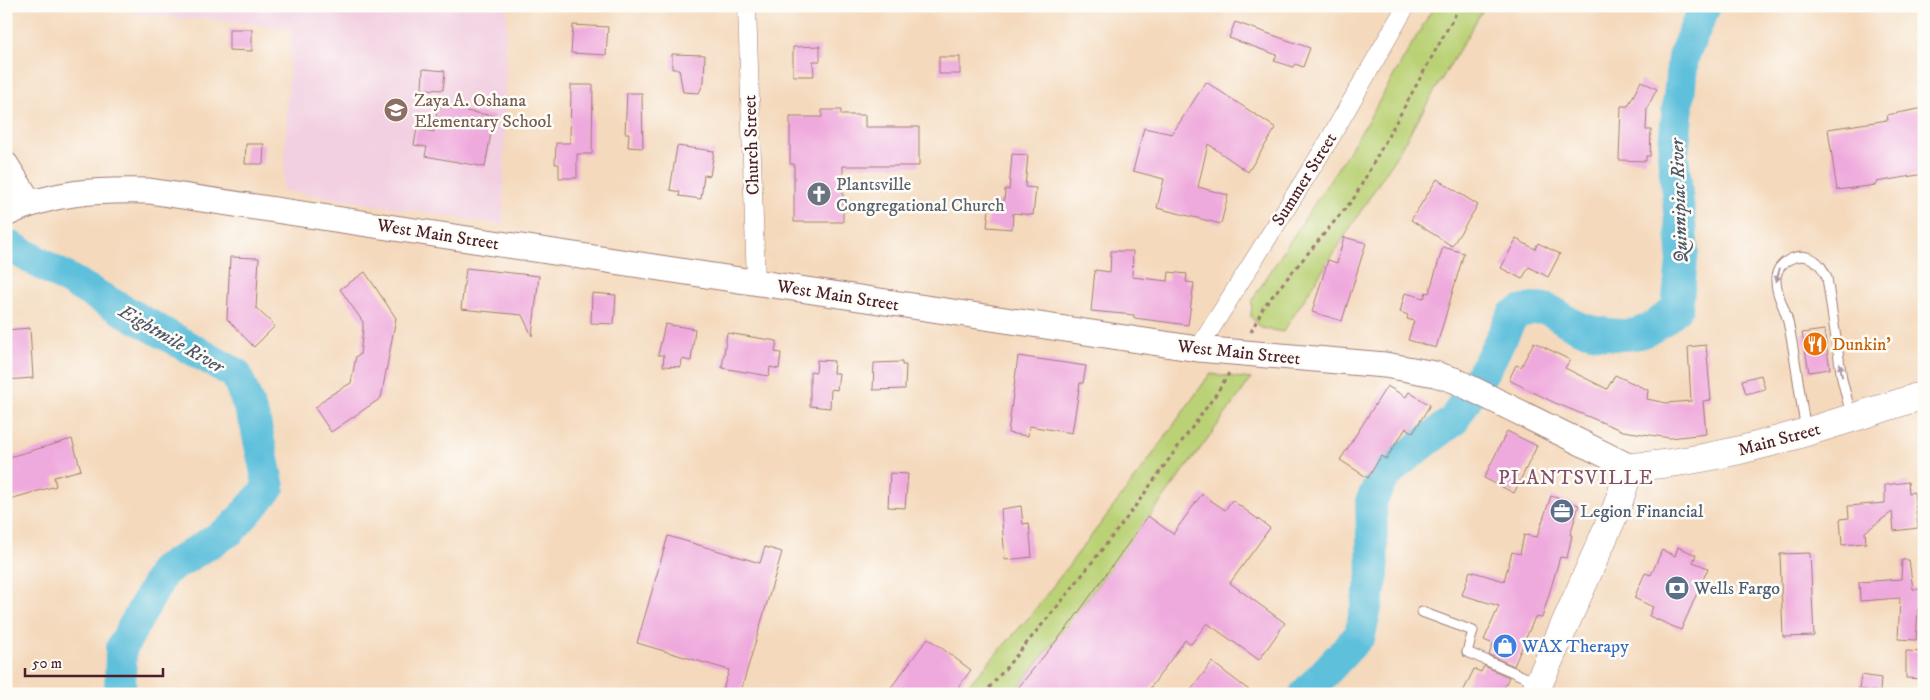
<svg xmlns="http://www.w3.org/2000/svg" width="1930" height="700" viewBox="0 0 1930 700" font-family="'IM FELL DW Pica',serif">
<rect width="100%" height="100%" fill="#fdfcf7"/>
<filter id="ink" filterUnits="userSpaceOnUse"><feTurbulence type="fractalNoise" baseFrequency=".02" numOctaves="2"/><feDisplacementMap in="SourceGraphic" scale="10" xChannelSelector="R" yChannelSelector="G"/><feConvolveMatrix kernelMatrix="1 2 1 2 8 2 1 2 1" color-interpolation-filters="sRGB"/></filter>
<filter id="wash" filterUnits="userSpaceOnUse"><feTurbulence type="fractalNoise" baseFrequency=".0096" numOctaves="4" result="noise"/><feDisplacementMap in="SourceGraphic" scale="20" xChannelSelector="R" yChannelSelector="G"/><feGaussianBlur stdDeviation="1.12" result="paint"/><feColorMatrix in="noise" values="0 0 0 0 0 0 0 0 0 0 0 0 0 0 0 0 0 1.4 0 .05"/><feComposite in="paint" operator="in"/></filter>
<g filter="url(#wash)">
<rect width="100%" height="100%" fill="#f4d9bc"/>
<path fill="#f2cfe1" d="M 131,6 L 507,6 L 503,225 L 283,190 L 291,29 L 205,18 L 187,19 L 131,13 Z"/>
<g fill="#bad175" stroke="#827850">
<path d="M 1434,6 L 1485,6 L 1395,158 L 1283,332 L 1261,328 L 1251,317 L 1252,300 L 1363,129 Z"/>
<path d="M 1210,374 L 1251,379 C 1174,486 1094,591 1013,694 L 960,694 L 1031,615 L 1143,468 Z"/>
</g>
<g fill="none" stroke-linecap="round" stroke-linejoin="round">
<g stroke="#5ec0dc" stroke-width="32">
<path d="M 6,244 L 236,374 L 255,422 L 269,487 L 231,530 L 164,571 L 121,649 L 120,694"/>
<path d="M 1305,694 L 1360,635 L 1373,575 L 1371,502 L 1381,481 L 1398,463 L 1453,421 L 1489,362 L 1513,315 C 1552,299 1550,315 1580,328 C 1585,330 1592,331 1598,332 C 1635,340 1650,333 1677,308 L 1683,251 L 1673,154 L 1683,57 L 1705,6"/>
</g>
</g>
<g id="blocks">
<g fill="#efaadd">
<path d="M 1235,22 L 1310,48 L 1303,67 L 1295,64 L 1293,67 L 1274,61 L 1277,55 L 1229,38 Z"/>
<path d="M 573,25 L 608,27 L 606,55 L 571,53 Z"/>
<path d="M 229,29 L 252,29 L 252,51 L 229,50 Z"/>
<path d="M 820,46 L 820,61 L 813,61 L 814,76 L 793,76 L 793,47 Z"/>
<path d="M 672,54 L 705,55 L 704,82 L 699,93 L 683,92 L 679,69 L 672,69 Z"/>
<rect x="939" y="57" width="21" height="17"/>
<path d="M 423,69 L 445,71 L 443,90 L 422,89 Z"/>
<path d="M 1641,81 L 1657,89 L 1647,108 L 1646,130 L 1651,130 L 1650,156 L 1646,156 L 1646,161 L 1619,160 L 1621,106 L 1628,106 Z"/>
<path d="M 1206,82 L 1276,128 L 1248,172 L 1208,144 L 1198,187 L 1228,195 L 1221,224 L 1157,208 L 1164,179 L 1133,171 L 1144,128 L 1172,134 Z"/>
<path d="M 571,85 L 593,85 L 592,154 L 577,154 L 577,178 L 559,178 L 559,164 L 555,164 L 556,143 L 570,143 Z"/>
<path d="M 627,93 L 642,93 L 643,148 L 628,147 L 629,133 L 625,133 Z"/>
<path d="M 438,106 L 494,116 L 485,167 L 425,156 L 427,147 L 414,145 L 417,129 L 434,132 Z"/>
<path d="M 1924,108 L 1924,174 L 1876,182 L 1876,185 L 1837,190 L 1828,129 L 1888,120 L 1887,115 Z"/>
<path d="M 822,110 L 841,110 L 841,115 L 865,115 L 865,127 L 919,127 L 919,166 L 843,166 L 843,222 L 794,222 L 794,164 L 790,164 L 790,117 L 822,117 Z"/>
<path d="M 246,144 L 264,144 L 263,164 L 245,164 Z"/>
<path d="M 677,146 L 714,151 L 710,176 L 704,175 L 701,199 L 679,196 L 680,192 L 670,190 Z"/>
<path d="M 1012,154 L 1028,155 L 1025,187 L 1036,188 L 1033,215 L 1013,213 L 1012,229 L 987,227 L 990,201 L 1004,202 L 1005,189 L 1009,190 Z"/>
<path d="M 1437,179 L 1478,205 L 1452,246 L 1411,220 Z"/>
<path d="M 1344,237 L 1366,243 L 1342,321 L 1312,312 L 1328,260 L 1337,263 Z"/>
<path d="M 1516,239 L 1535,249 L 1538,243 L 1560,254 L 1548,277 L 1529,267 L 1522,279 L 1501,268 Z"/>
<path d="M 1443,247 L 1464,253 L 1436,348 L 1408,340 L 1414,321 L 1407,319 L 1408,315 L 1400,312 L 1405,293 L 1424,298 L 1426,292 L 1429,293 Z"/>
<path d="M 1111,251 L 1133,251 L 1132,277 L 1168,281 L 1169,272 L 1187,274 L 1186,282 L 1194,283 L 1188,325 L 1134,318 L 1134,315 L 1091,311 L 1095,270 L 1110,272 Z"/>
<path d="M 230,257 L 259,258 L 256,308 L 275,326 L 254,347 L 227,319 Z"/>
<path d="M 466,268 L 539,276 L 532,336 L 522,315 L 461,309 Z"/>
<path d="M 365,272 L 396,318 L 381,398 L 331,432 L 315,408 L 327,397 L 351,383 L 356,356 L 360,355 L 363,329 L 363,322 L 340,289 Z"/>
<path d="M 592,293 L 616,295 L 614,324 L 591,323 Z"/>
<path d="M 665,324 L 695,329 L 691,361 L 682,359 L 681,367 L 663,366 L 664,355 L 658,355 Z"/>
<path d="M 30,328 L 33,378 L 6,380 L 6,330 Z"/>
<path d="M 1824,330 L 1830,369 L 1809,372 L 1802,333 Z"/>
<path d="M 727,333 L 777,341 L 775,352 L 781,353 L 779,369 L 770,367 L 769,376 L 722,368 Z"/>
<path d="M 1534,342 L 1570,360 L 1565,368 L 1607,389 L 1615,375 L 1648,390 L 1647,399 L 1666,403 L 1691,401 L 1688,347 L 1706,345 L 1711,400 L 1703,401 L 1706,434 L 1670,438 L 1623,431 L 1553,402 L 1509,380 L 1516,365 L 1521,367 Z"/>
<path d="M 1018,356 L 1086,366 L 1083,383 L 1080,383 L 1072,433 L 1029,426 L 1028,436 L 1008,433 Z"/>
<path d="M 817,360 L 834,361 L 833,373 L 839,373 L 837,390 L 831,389 L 830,408 L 810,406 L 810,371 L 816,372 Z"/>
<path d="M 902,362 L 902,365 L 906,365 L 905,389 L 873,390 L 874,363 Z"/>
<path d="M 1761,375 L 1765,389 L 1746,394 L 1742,380 Z"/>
<path d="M 1387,386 L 1406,397 L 1409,392 L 1430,405 L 1413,433 L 1406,428 L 1386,459 L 1381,456 L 1368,478 L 1340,460 Z"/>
<path d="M 1507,431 L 1537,446 L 1514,493 L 1484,478 Z"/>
<path d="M 72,439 L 81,470 L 54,477 L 56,486 L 6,500 L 6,458 Z"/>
<path d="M 890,473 L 908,474 L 905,508 L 888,507 Z"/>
<path d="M 1908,482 L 1909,493 L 1914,492 L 1918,528 L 1894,531 L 1892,512 L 1865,532 L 1866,543 L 1842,545 L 1840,519 L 1849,518 L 1848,506 L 1885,503 L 1885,485 Z"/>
<path d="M 1202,494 L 1225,510 L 1232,500 L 1270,528 L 1230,583 L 1285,623 L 1259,660 L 1207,623 L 1191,644 L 1185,640 L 1146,694 L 1013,694 L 1070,624 L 1148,516 L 1173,534 Z"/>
<path d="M 1551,496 L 1579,505 L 1570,535 L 1572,535 L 1567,558 L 1560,557 L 1542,618 L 1535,617 L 1514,666 L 1489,655 L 1493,644 L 1484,640 L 1499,606 L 1462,595 L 1470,571 L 1504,581 L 1512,552 L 1520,554 L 1524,535 L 1537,537 Z"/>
<path d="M 1021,506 L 1023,524 L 1029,523 L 1032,557 L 1005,560 L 1001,509 Z"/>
<path d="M 668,536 L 760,563 L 765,547 L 782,552 L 740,694 L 723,690 L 729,670 L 637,643 Z"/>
<path d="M 1678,547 L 1696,555 L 1693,562 L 1708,568 L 1681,630 L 1649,616 L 1653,607 L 1634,598 L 1645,573 L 1651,575 L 1662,550 L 1675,556 Z"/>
<path d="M 1810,553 L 1814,636 L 1783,637 L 1780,554 Z"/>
<path d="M 1902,560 L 1909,560 L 1913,589 L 1924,589 L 1924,608 L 1918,609 L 1916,640 L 1898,639 L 1900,598 L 1860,601 L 1859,582 L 1901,579 Z"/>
<path d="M 928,638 L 971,670 L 953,694 L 886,694 Z"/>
<path d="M 1906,651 L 1924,652 L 1924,679 L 1906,678 Z"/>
<path d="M 1212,662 L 1254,694 L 1188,694 Z"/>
<path d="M 1484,666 L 1509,677 L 1501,694 L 1462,694 L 1474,669 L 1481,672 Z"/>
<path d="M 1861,675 L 1881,678 L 1880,692 L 1859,689 Z"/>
</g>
</g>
</g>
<g filter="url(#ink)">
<use href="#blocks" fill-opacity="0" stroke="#9f7c74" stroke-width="1"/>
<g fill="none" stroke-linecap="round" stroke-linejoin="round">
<defs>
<g id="service">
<path d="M 1806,429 C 1799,394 1796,358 1788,322 C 1785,307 1775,294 1776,278 C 1777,263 1796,252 1810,258 C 1820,262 1823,270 1827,278 L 1842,379 L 1851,415"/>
<path d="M 1422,612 L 1473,631 L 1467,652 L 1536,682"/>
</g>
<g id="minor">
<path d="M 747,6 L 756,283"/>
<path d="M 1198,349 L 1328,142 L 1406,6"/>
</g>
<g id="secondary">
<path d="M 6,165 L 30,203"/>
<path d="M 6,214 C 54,191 97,190 149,191 L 1198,349 L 1385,365 L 1435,374 L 1454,380 L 1630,467"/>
</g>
<path id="trunk" d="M 1534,694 L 1617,507 L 1630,467 C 1731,461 1828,425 1924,395"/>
</defs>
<use href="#service" stroke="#9f7c74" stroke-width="11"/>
<use href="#minor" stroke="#9f7c74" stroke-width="19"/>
<use href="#secondary" stroke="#9f7c74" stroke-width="27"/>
<use href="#trunk" stroke="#9f7c74" stroke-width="29"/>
<g stroke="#9f7c74" stroke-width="3" stroke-dasharray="4 4" stroke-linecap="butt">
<path d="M 1251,332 L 1264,306 L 1354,198 L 1460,6"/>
<path d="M 984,694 L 1061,602 L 1129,515 L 1216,394 L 1229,373"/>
</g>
<use href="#service" stroke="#fff" stroke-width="9"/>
<use href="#minor" stroke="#fff" stroke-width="18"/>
<use href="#secondary" stroke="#fff" stroke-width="25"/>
<use href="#trunk" stroke="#fff" stroke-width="28"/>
</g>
<defs><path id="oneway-solid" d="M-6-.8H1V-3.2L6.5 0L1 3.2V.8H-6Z" transform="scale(1.25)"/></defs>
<g fill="#ae9aa0">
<use href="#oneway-solid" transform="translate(1778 275) rotate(105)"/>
<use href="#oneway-solid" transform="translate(1841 370) rotate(-99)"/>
</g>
</g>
<defs>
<symbol id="school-disc" viewBox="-11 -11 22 22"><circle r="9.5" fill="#8d6e63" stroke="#fdfcf7"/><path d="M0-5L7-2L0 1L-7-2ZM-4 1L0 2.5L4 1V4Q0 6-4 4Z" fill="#fff"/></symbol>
<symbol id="church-disc" viewBox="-11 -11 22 22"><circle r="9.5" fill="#6b7280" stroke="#fdfcf7"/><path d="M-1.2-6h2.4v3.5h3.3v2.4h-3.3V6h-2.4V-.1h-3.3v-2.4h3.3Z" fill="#fff"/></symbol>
<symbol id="restaurant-disc" viewBox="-11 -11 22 22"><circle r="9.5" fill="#e8710a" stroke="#fdfcf7"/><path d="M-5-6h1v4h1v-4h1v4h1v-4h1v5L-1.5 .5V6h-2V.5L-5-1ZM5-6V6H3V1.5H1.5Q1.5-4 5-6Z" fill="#fff"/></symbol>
<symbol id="office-disc" viewBox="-11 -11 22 22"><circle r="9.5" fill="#5c6f8a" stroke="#fdfcf7"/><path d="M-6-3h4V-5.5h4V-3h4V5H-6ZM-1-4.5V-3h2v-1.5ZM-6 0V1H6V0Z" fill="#fff"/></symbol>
<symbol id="bank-disc" viewBox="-11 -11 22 22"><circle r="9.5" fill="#5c6f8a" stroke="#fdfcf7"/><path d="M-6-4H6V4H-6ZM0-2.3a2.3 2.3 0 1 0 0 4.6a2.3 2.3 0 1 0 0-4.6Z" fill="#fff"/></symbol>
<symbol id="shop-disc" viewBox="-11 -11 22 22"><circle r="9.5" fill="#3f7fe0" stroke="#fdfcf7"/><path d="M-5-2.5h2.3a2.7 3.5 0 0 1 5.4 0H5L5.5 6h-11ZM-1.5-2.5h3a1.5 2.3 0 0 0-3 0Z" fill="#fff"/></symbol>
</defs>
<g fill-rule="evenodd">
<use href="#school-disc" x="382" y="96" width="28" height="28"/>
<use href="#church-disc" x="805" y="180" width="28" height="28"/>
<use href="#restaurant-disc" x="1801" y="330" width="28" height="28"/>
<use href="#office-disc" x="1548" y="497" width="28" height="28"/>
<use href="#bank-disc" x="1663" y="574" width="28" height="28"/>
<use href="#shop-disc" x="1491" y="632" width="28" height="28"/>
</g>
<g text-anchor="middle" stroke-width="5" stroke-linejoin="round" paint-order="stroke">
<g font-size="18" fill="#785e54" stroke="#fdfcf7" text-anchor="start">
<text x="414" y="106">Zaya A. Oshana<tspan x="414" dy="21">Elementary School</tspan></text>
</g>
<g font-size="18" fill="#4a1f2b" stroke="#fdfcf7">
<text transform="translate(751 145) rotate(-92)" y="6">Church Street</text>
<text transform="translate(1304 179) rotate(-58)" y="6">Summer Street</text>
<text transform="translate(438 234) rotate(9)" y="6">West Main Street</text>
<text transform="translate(838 295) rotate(9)" y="6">West Main Street</text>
<text transform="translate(1239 352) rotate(6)" y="6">West Main Street</text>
<text transform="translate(1779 439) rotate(-15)" y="6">Main Street</text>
</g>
<g font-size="18" fill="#5b616d" stroke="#fdfcf7" text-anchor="start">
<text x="836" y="190">Plantsville<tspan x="836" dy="21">Congregational Church</tspan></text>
</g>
<g font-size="18" fill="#c56008" stroke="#fdfcf7" text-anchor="start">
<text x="1832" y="350">Dunkin'</text>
</g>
<g font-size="18" fill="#4e5e75" stroke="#fdfcf7" text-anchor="start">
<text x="1580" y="517">Legion Financial</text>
<text x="1694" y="594">Wells Fargo</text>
</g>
<g font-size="18" fill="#366cbe" stroke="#fdfcf7" text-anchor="start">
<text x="1522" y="652">WAX Therapy</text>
</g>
<g font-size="19" font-style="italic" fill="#515769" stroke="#fdfcf7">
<text transform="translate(1678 201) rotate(-92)" y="7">Quinnipiac River</text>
<text transform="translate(172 338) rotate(30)" y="7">Eightmile River</text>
</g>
<g font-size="20" letter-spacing="1" fill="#845069" stroke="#fdfcf7">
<text x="1576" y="484">PLANTSVILLE</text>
</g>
</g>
<rect width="1930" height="700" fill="none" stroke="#fdfcf7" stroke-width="25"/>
<path d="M25 668v8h138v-8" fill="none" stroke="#4a1f2b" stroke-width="2.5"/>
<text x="32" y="668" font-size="15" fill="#4a1f2b" stroke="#fdfcf7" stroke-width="4" paint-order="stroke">50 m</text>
</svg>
